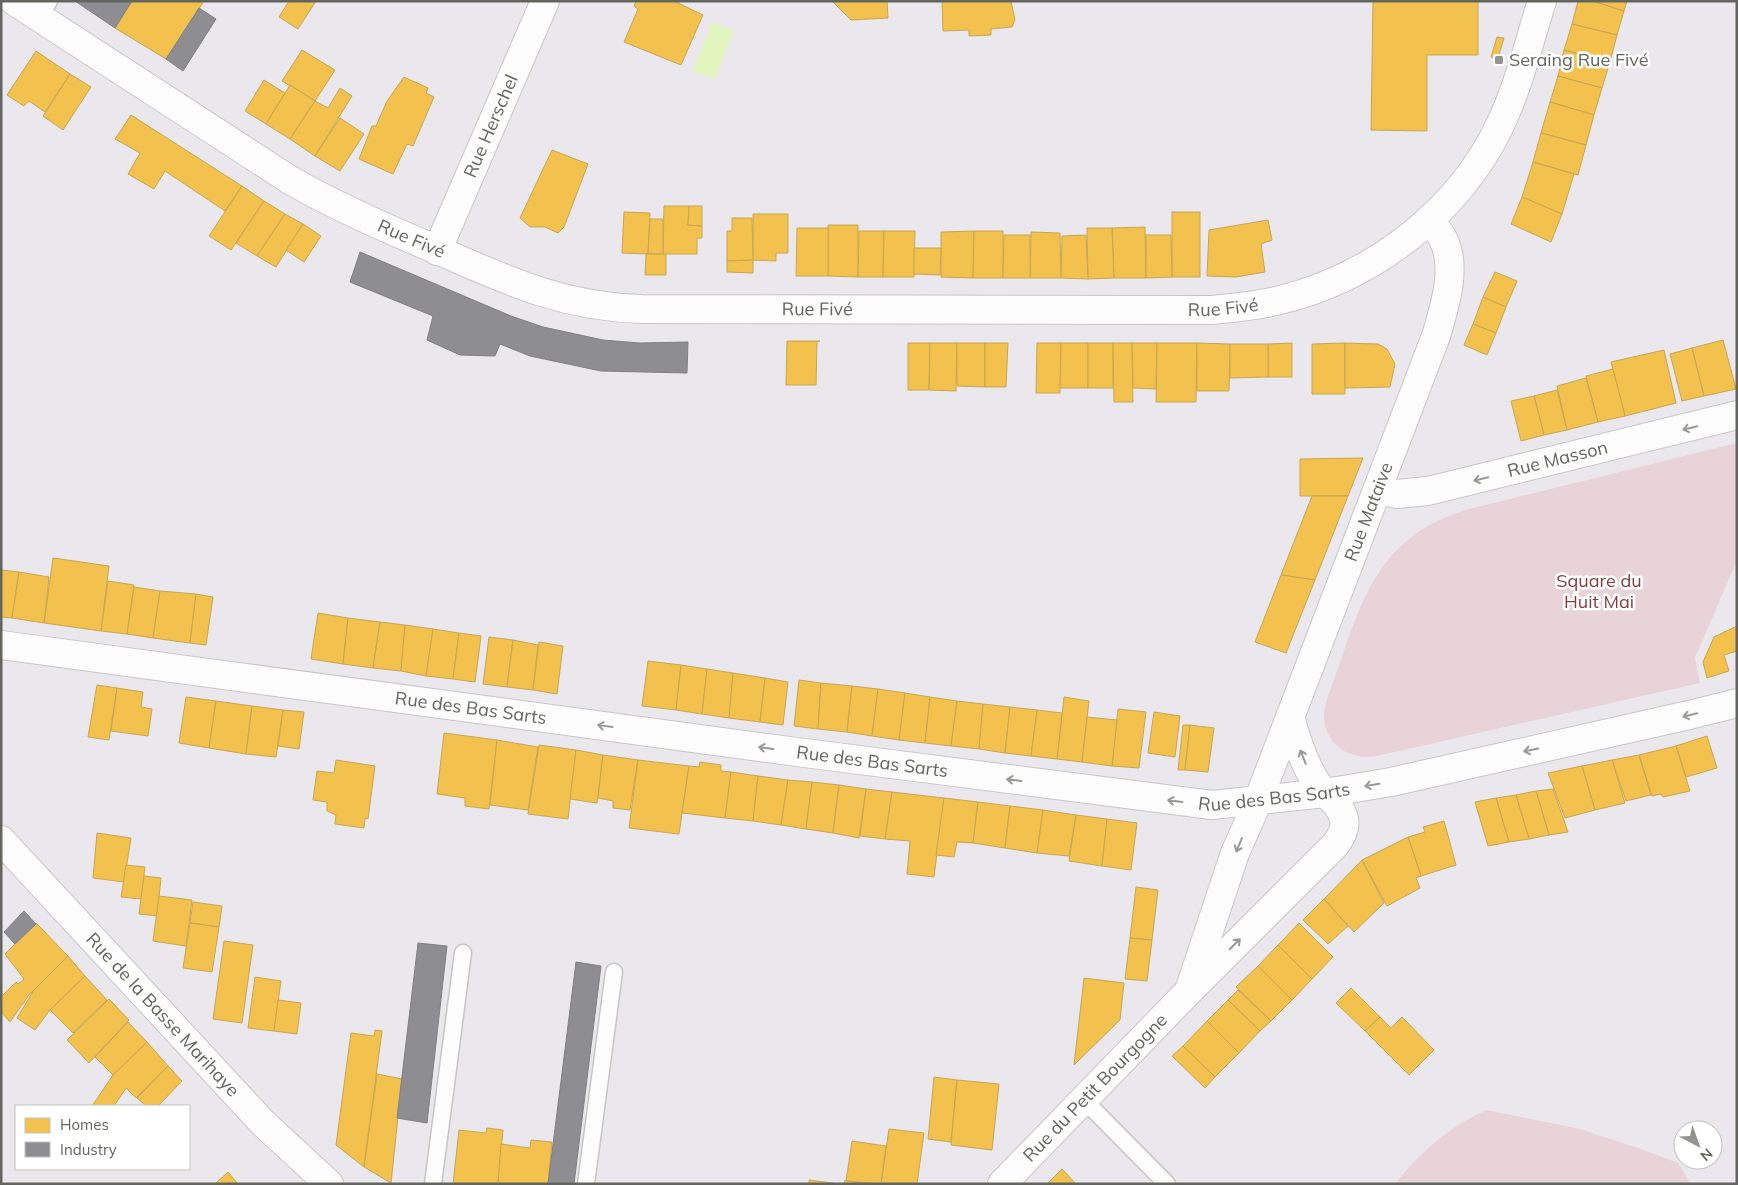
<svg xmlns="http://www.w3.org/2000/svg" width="1738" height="1185" viewBox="0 0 1738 1185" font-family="Mulish,sans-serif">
<rect width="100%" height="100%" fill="#ebe8ed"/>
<g fill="#e8d4d8">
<path d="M 1737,443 L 1737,560 L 1695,658 L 1700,683 L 1377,756 C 1341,762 1315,734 1327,699 C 1360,612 1369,538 1469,509 Z"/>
<path d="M 1487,1110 L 1580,1129 L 1641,1149 L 1678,1163 L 1691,1184 L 1395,1184 C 1418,1154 1452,1124 1487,1110 Z"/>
</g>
<path fill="#e3f5bf" d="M 712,22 L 734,31 L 715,79 L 692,71 Z"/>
<g fill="#f2c14e" stroke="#c7a653">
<path d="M 132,1 L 204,1 L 166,59 L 115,28 Z"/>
<path d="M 289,1 L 316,1 L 298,29 L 279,17 Z"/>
<path d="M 636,1 L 674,1 L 703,15 L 681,65 L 624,42 L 638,9 L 634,6 Z"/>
<path d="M 832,1 L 887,1 L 888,18 L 851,20 Z"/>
<path d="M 942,1 L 1011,1 L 1015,20 L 1012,27 L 991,29 L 991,35 L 969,36 L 969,30 L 943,31 Z"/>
<path d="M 1373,1 L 1478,1 L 1478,55 L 1427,55 L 1427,131 L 1371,130 Z"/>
<path d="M 1578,1 L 1593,1 L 1624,11 L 1617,35 L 1572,24 Z"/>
<path d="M 1593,1 L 1627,1 L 1624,11 Z"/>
<path d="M 1572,24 L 1617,35 L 1610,62 L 1564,50 Z"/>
<path d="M 1497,37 L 1504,38 L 1498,58 L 1491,57 Z"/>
<path d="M 302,50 L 335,70 L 315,101 L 282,81 Z"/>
<path d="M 1564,50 L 1610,62 L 1602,88 L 1558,76 Z"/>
<path d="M 36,51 L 70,74 L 45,112 L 29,101 L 24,106 L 7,95 Z"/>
<path d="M 70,74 L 91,87 L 63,130 L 43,116 Z"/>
<path d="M 1558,76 L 1602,88 L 1594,115 L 1550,102 Z"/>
<path d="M 404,77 L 428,88 L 426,93 L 434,97 L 413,146 L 407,144 L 393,174 L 359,159 L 372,126 L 376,126 L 387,101 Z"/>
<path d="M 264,80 L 285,93 L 266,124 L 245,111 Z"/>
<path d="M 290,85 L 315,101 L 290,139 L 266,124 Z"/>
<path d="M 340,88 L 352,96 L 315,156 L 290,139 L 315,101 L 328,108 Z"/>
<path d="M 1550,102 L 1594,115 L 1586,145 L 1541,133 Z"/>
<path d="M 131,115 L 242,186 L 225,211 L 165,171 L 154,189 L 128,174 L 140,153 L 115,139 Z"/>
<path d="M 340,118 L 364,134 L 340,171 L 315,156 Z"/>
<path d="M 1541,133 L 1586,145 L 1578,175 L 1533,162 Z"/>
<path d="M 552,150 L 588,164 L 564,227 L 558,233 L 545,227 L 530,227 L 520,218 Z"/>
<path d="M 1533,162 L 1574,174 L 1562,214 L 1522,197 Z"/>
<path d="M 242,186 L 264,201 L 231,250 L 209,236 Z"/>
<path d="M 1522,197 L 1562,214 L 1551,242 L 1511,224 Z"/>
<path d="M 264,201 L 285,214 L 257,256 L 236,243 Z"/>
<path d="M 664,206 L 689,206 L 688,225 L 702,226 L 702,238 L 697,238 L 697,254 L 663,254 Z"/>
<path d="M 689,206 L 702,206 L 702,226 L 688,225 Z"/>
<path d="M 624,212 L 650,213 L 648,254 L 622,253 Z"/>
<rect x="1172" y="212" width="28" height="65"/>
<path d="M 285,214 L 303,224 L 276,267 L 257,256 Z"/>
<path d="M 753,214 L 788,214 L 788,253 L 776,253 L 776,261 L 753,260 Z"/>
<path d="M 732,218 L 752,218 L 753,260 L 727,261 L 727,231 L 732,231 Z"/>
<path d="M 650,219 L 663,219 L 663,254 L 648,254 Z"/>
<path d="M 1268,220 L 1272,240 L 1261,244 L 1265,272 L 1236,277 L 1207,276 L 1209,230 Z"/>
<path d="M 303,224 L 321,236 L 304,262 L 286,250 Z"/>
<path d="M 828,225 L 858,225 L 858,277 L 828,276 Z"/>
<path d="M 1145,227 L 1146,278 L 1114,278 L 1112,228 Z"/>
<path d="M 797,228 L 828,228 L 828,276 L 796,276 Z"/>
<path d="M 1087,228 L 1112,228 L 1114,278 L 1088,279 Z"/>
<path d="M 859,231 L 884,231 L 883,277 L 858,277 Z"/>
<path d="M 884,231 L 915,231 L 914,277 L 883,277 Z"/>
<path d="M 974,231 L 973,278 L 941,277 L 941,232 Z"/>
<path d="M 974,231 L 1003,231 L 1003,278 L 973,278 Z"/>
<path d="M 1031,232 L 1060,233 L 1061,278 L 1030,278 Z"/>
<path d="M 1004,235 L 1030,235 L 1030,278 L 1003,278 Z"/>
<path d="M 1086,235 L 1088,279 L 1061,278 L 1062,236 Z"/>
<path d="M 1146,235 L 1171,235 L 1172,277 L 1146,278 Z"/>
<path d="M 914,248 L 941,248 L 940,275 L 914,274 Z"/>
<path d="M 646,254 L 666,254 L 666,275 L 645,275 Z"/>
<path d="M 753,260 L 753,273 L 727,272 L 727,261 Z"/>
<path d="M 1495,272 L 1517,281 L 1506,307 L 1483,297 Z"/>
<path d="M 1483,297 L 1506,307 L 1496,333 L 1473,324 Z"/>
<path d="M 1473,324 L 1496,333 L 1487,355 L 1464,345 Z"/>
<path d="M 1723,340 L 1736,389 L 1704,396 L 1692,348 Z"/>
<path d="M 787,341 L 820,341 L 817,342 L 816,385 L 786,385 Z"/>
<path d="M 908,343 L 930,343 L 929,390 L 908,390 Z"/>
<path d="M 930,343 L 957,343 L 956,391 L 929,390 Z"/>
<path d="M 957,343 L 985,343 L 985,387 L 957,386 Z"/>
<path d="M 985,343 L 1008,343 L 1006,387 L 985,387 Z"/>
<path d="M 1037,343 L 1061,343 L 1060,393 L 1036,393 Z"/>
<path d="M 1061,343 L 1088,343 L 1088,388 L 1060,388 Z"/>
<rect x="1088" y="343" width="25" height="45"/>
<path d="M 1113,343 L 1132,343 L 1133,402 L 1114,402 Z"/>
<path d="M 1132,343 L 1157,343 L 1156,389 L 1133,388 Z"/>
<path d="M 1157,343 L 1197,343 L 1196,402 L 1156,402 Z"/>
<path d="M 1197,343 L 1230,344 L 1229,391 L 1197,391 Z"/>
<path d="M 1292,343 L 1292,377 L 1268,377 L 1268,344 Z"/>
<path d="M 1345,343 L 1345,394 L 1312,394 L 1312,344 Z"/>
<path d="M 1345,343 L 1378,344 L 1387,349 L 1395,364 L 1390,387 L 1345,388 Z"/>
<path d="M 1230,344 L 1268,344 L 1268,377 L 1230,378 Z"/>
<path d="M 1692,348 L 1704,396 L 1682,401 L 1670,354 Z"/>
<path d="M 1664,350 L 1676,403 L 1625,416 L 1611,362 Z"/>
<path d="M 1613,369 L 1625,416 L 1598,422 L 1586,376 Z"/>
<path d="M 1586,378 L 1598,422 L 1567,430 L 1557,386 Z"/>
<path d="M 1557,390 L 1567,430 L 1544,435 L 1534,396 Z"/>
<path d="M 1534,396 L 1544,435 L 1521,441 L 1511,401 Z"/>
<path d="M 1363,458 L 1348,496 L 1300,496 L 1300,459 Z"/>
<path d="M 1312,496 L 1348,496 L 1315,580 L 1281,575 Z"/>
<path d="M 53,558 L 109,566 L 101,631 L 44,623 Z"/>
<path d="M 1,570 L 19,572 L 12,618 L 1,617 Z"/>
<path d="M 19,572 L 49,577 L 44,623 L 12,618 Z"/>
<path d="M 1281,575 L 1315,580 L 1286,653 L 1255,642 Z"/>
<path d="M 108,581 L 134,585 L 127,634 L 101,631 Z"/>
<path d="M 134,587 L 160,591 L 153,638 L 127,634 Z"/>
<path d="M 160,591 L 196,594 L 190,643 L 153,638 Z"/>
<path d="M 196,594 L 213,597 L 206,645 L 190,643 Z"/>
<path d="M 318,613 L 348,618 L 343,664 L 311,659 Z"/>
<path d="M 348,618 L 380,622 L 373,668 L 343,664 Z"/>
<path d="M 380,622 L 405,625 L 401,671 L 373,668 Z"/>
<path d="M 405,625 L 433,629 L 426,676 L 401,671 Z"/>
<path d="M 1737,626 L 1737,651 L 1724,655 L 1729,671 L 1707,678 L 1703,662 L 1714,637 Z"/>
<path d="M 433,629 L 459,633 L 453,679 L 426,676 Z"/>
<path d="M 459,633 L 481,636 L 475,682 L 453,679 Z"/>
<path d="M 489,637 L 513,640 L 507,687 L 483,684 Z"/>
<path d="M 513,640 L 538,645 L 533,690 L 507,687 Z"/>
<path d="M 539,642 L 563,646 L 557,694 L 533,690 Z"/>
<path d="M 648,661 L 681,665 L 676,710 L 642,706 Z"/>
<path d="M 681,665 L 707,669 L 702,714 L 676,710 Z"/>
<path d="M 707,669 L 733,673 L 729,718 L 702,714 Z"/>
<path d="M 733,673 L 765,678 L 760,722 L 729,718 Z"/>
<path d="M 765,678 L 788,682 L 783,725 L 760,722 Z"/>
<path d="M 799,680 L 821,683 L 818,729 L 794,726 Z"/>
<path d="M 821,683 L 852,686 L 847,732 L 818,729 Z"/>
<path d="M 97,685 L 117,688 L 109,740 L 88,737 Z"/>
<path d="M 852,686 L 878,689 L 872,736 L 847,732 Z"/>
<path d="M 117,688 L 143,692 L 141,707 L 152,709 L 148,736 L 111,731 Z"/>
<path d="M 878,689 L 905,693 L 899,740 L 872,736 Z"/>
<path d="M 905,693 L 930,697 L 925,743 L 899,740 Z"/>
<path d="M 186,697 L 216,701 L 209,748 L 179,743 Z"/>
<path d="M 930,697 L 957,701 L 951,746 L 925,743 Z"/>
<path d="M 1064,697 L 1089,701 L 1082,762 L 1057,759 Z"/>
<path d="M 216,701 L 252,706 L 246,754 L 209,748 Z"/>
<path d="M 957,701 L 983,704 L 979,749 L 951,746 Z"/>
<path d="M 983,704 L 1010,707 L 1005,753 L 979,749 Z"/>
<path d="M 252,706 L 283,710 L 276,757 L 246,754 Z"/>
<path d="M 1010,707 L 1037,710 L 1031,756 L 1005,753 Z"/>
<path d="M 1118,709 L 1146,712 L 1139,768 L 1112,766 Z"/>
<path d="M 283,710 L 304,712 L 299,749 L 278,746 Z"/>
<path d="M 1037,710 L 1062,713 L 1057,759 L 1031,756 Z"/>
<path d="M 1154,712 L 1180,716 L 1175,757 L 1148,753 Z"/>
<path d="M 1087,717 L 1117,720 L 1112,766 L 1082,762 Z"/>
<path d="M 1183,725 L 1190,725 L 1185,770 L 1178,770 Z"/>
<path d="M 1190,725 L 1214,728 L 1208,772 L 1185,770 Z"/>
<path d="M 444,733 L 497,740 L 489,809 L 465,806 L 465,798 L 437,794 Z"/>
<path d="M 1707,736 L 1717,768 L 1686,777 L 1676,746 Z"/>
<path d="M 497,740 L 538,747 L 528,810 L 490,805 Z"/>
<path d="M 539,745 L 576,750 L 568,819 L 528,814 Z"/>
<path d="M 1676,746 L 1690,791 L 1663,797 L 1661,794 L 1652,796 L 1639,755 Z"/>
<path d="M 576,750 L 603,755 L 597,803 L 570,799 Z"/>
<path d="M 603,755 L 638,760 L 630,810 L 613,808 L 613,801 L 598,798 Z"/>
<path d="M 1639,755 L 1651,795 L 1626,801 L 1612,760 Z"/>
<path d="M 336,760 L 375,766 L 368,819 L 365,818 L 364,828 L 335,824 L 336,815 L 327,811 L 327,802 L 313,800 L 317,771 L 334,773 Z"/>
<path d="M 638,760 L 689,766 L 679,834 L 629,828 Z"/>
<path d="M 1612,760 L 1625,803 L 1595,810 L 1582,766 Z"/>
<path d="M 700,762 L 721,765 L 721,771 L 731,772 L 725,818 L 682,813 L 689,766 L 699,767 Z"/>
<path d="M 1582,766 L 1595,810 L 1565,818 L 1548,773 Z"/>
<path d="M 731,772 L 758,776 L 753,821 L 725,818 Z"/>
<path d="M 758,776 L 788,780 L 781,825 L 753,821 Z"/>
<path d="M 788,780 L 812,782 L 806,829 L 781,825 Z"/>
<path d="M 812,782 L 839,785 L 833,833 L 806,829 Z"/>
<path d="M 839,785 L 866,789 L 859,838 L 833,833 Z"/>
<path d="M 866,789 L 892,792 L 885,839 L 860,836 Z"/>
<path d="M 1553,789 L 1568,832 L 1549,835 L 1536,791 Z"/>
<path d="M 1536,791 L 1549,835 L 1529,839 L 1516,795 Z"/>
<path d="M 892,792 L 944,798 L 934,877 L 907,874 L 910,841 L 885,839 Z"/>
<path d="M 1516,795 L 1529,839 L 1509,842 L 1496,798 Z"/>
<path d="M 944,798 L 978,802 L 973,843 L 957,842 L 954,857 L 936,855 Z"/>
<path d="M 1496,798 L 1509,842 L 1488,846 L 1475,802 Z"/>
<path d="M 978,802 L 1010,806 L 1005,848 L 973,843 Z"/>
<path d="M 1010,806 L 1043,810 L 1037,853 L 1005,848 Z"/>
<path d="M 1043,810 L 1076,815 L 1069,856 L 1037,853 Z"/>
<path d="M 1076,815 L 1107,819 L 1102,866 L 1069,861 Z"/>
<path d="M 1107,819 L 1137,823 L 1131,870 L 1102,866 Z"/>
<path d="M 1444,821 L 1456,865 L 1421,876 L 1408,837 L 1425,832 L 1423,827 Z"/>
<path d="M 97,833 L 131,838 L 124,882 L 93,878 Z"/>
<path d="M 1408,837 L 1421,876 L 1416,878 L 1420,888 L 1387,906 L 1362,860 Z"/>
<path d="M 1362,860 L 1384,903 L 1354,932 L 1324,899 Z"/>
<path d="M 126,865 L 145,867 L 141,899 L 121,897 Z"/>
<path d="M 144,876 L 161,878 L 157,916 L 139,914 Z"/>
<path d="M 1136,887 L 1158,890 L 1152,940 L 1130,938 Z"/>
<path d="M 159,896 L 192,900 L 186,946 L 153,941 Z"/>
<path d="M 1324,899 L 1348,926 L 1328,944 L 1303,920 Z"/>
<path d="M 193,902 L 222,906 L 219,927 L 190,923 Z"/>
<path d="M 36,923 L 68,956 L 29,995 L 10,1022 L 1,1012 L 1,997 L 16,982 L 18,984 L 24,979 L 5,954 Z"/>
<path d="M 190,923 L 219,927 L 212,972 L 183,968 Z"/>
<path d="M 1299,923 L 1333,957 L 1312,979 L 1278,945 Z"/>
<path d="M 1130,938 L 1152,940 L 1147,981 L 1125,979 Z"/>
<path d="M 224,941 L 253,945 L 242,1023 L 213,1019 Z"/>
<path d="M 1278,945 L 1312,979 L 1292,1000 L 1258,966 Z"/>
<path d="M 68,956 L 85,976 L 50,1010 L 35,1030 L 17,1018 L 34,990 Z"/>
<path d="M 1258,966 L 1292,1000 L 1271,1021 L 1236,987 Z"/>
<path d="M 85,976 L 107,1000 L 73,1033 L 50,1010 Z"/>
<path d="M 255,977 L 281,981 L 274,1031 L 248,1028 Z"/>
<path d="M 1084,978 L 1124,983 L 1120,1020 L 1074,1065 Z"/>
<path d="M 1351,988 L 1380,1017 L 1365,1031 L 1336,1003 Z"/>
<path d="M 1238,990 L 1271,1021 L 1260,1031 L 1228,1000 Z"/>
<path d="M 109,999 L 129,1020 L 89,1063 L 67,1040 Z"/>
<path d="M 278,1000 L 301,1003 L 297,1034 L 274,1031 Z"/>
<path d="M 1228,1000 L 1260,1031 L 1239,1053 L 1207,1021 Z"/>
<path d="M 1380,1017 L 1391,1028 L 1402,1017 L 1434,1050 L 1409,1075 L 1365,1031 Z"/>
<path d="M 1207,1021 L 1239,1053 L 1215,1077 L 1183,1046 Z"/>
<path d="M 128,1022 L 147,1042 L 114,1076 L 95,1057 Z"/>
<path d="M 375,1030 L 382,1031 L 364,1167 L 336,1145 L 351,1033 L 374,1036 Z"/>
<path d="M 147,1042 L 168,1066 L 136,1098 L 126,1088 L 114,1106 L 92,1106 L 113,1075 Z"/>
<path d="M 1183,1046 L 1215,1077 L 1205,1088 L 1172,1056 Z"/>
<path d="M 168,1066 L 182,1081 L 158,1106 L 146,1106 L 137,1098 Z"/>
<path d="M 377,1074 L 402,1079 L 391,1183 L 364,1167 Z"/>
<path d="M 934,1077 L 957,1080 L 951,1142 L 928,1139 Z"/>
<path d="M 957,1080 L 999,1084 L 992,1150 L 951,1145 Z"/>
<path d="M 487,1128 L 503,1130 L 498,1184 L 453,1184 L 459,1130 L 486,1133 Z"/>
<path d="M 889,1129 L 924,1133 L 917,1184 L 881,1184 Z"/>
<path d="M 531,1140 L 552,1142 L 548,1184 L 498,1184 L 501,1144 L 530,1148 Z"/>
<path d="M 852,1141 L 886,1146 L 881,1184 L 846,1181 Z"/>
<path d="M 1062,1169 L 1076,1184 L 1047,1184 Z"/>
<path d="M 228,1172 L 238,1184 L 215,1184 Z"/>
<path d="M 809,1180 L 840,1184 L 809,1184 Z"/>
<path d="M 845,1180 L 846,1181 L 868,1184 L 844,1184 Z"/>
</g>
<g fill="#8d8d92" stroke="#808182">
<path d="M 75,1 L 132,1 L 115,28 Z"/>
<path d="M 199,8 L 216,19 L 183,71 L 166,59 Z"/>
<path d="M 360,252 L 511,316 L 543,327 L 603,340 L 640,343 L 688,342 L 687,373 L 601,371 L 530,356 L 500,344 L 495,356 L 460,355 L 427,340 L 433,316 L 350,282 Z"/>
<path d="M 24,911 L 36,924 L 15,944 L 4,932 Z"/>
<path d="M 418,943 L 447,946 L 427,1123 L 397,1118 Z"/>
<path d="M 576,962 L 601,966 L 574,1184 L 548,1184 Z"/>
</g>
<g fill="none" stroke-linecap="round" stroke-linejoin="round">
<defs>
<g id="service">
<path d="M 39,17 L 49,1"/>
<path d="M 1084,1100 L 1167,1184"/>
<path d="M 433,1184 L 463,953"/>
<path d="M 586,1184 L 614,972"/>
</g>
<g id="minor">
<path id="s1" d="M 437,251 L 545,1"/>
<path id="s2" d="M 1378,490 L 1397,494 L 1428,491 L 1737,415"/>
<path id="s3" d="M 1,645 L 797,752 L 1212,805 L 1325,793 L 1391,782 L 1689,715 L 1737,703"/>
<path id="s4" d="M 1,840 L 262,1122 L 329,1184"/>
<path id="s5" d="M 1189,991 L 1235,853 L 1258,801 L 1436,336 C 1444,308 1458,268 1443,239 C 1440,232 1434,226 1429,221"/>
<path id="s6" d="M 1002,1184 L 1189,991 L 1336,844 C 1341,836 1346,829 1344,819 C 1340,802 1325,796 1316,782 C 1303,762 1296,739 1290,716"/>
</g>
<g id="tertiary">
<path id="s7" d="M 14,1 L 290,180 C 337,207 385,228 435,249 C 506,280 562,307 642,309 L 1212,310 C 1234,308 1255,306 1276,301 C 1371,279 1459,213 1501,123 C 1519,85 1529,42 1542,1"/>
</g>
</defs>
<use href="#service" stroke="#c7c6c6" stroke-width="19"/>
<use href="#minor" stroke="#c7c6c6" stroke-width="30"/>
<use href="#tertiary" stroke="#c7c6c6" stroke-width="30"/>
<use href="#service" stroke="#fcfcfc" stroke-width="16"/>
<use href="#minor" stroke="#fcfcfc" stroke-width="28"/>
<use href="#tertiary" stroke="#fcfcfc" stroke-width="28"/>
</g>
<defs><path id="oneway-shaft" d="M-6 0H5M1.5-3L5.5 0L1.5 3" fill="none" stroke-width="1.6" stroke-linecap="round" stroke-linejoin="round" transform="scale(1.25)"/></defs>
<g stroke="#989a95">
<use href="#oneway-shaft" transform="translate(1690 428) rotate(166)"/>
<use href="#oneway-shaft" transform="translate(1481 479) rotate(167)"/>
<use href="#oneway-shaft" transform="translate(1690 715) rotate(166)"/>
<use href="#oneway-shaft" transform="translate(605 726) rotate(-172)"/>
<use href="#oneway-shaft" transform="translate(766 748) rotate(-172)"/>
<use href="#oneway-shaft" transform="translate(1531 750) rotate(168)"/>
<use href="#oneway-shaft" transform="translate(1303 757) rotate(-112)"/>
<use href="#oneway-shaft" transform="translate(1014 780) rotate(-173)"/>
<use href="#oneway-shaft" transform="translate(1372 785) rotate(170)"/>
<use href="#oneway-shaft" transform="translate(1175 801) rotate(-173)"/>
<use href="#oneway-shaft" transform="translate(1239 845) rotate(113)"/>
<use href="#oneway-shaft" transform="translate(1235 944) rotate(-45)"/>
</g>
<rect fill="#929490" stroke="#fff" stroke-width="2" x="1494" y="55" width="10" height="10" rx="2.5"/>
<g text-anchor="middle" stroke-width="5" stroke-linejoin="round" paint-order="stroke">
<g font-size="18" fill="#62665e" stroke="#fff" text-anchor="start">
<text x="1509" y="66">Seraing Rue Fivé</text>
</g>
<g font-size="18" fill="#62665e" stroke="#fff">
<text dy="6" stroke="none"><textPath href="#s1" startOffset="136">Rue Herschel</textPath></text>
<text dy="6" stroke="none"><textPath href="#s7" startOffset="464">Rue Fivé</textPath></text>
<text dy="6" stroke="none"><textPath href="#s7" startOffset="1288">Rue Fivé</textPath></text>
<text dy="6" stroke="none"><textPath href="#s7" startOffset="882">Rue Fivé</textPath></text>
<text dy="6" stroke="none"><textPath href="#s2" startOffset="184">Rue Masson</textPath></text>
<text dy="6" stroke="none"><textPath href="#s5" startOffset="512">Rue Mataive</textPath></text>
<text dy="6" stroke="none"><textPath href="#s3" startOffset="474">Rue des Bas Sarts</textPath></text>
<text dy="6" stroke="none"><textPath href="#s3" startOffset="879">Rue des Bas Sarts</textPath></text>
<text dy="6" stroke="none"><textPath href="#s3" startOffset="1284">Rue des Bas Sarts</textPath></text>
<text dy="6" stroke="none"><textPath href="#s4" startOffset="238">Rue de la Basse Marihaye</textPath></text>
<text dy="6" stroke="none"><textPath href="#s6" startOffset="134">Rue du Petit Bourgogne</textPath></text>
</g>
<g font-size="18" fill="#873b3e" stroke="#fff">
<text x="1599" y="587">Square du<tspan x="1599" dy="21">Huit Mai</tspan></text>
</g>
</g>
<rect width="1738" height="1185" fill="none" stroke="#62665e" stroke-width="5"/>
<rect x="15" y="1105" width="175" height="65" fill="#ffffff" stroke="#c0c2bf"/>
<rect x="25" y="1118" width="25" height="15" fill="#f2c14e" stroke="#c0c2bf"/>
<text x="60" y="1130" font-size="15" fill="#62665e">Homes</text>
<rect x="25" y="1142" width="25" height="15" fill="#8d8d92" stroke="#c0c2bf"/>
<text x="60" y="1155" font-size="15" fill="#62665e">Industry</text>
<g transform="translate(1698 1145) rotate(139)"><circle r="24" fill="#ffffff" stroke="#c0c2bf"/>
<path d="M0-4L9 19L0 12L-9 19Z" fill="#929490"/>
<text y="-8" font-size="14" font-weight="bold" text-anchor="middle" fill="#62665e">N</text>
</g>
</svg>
